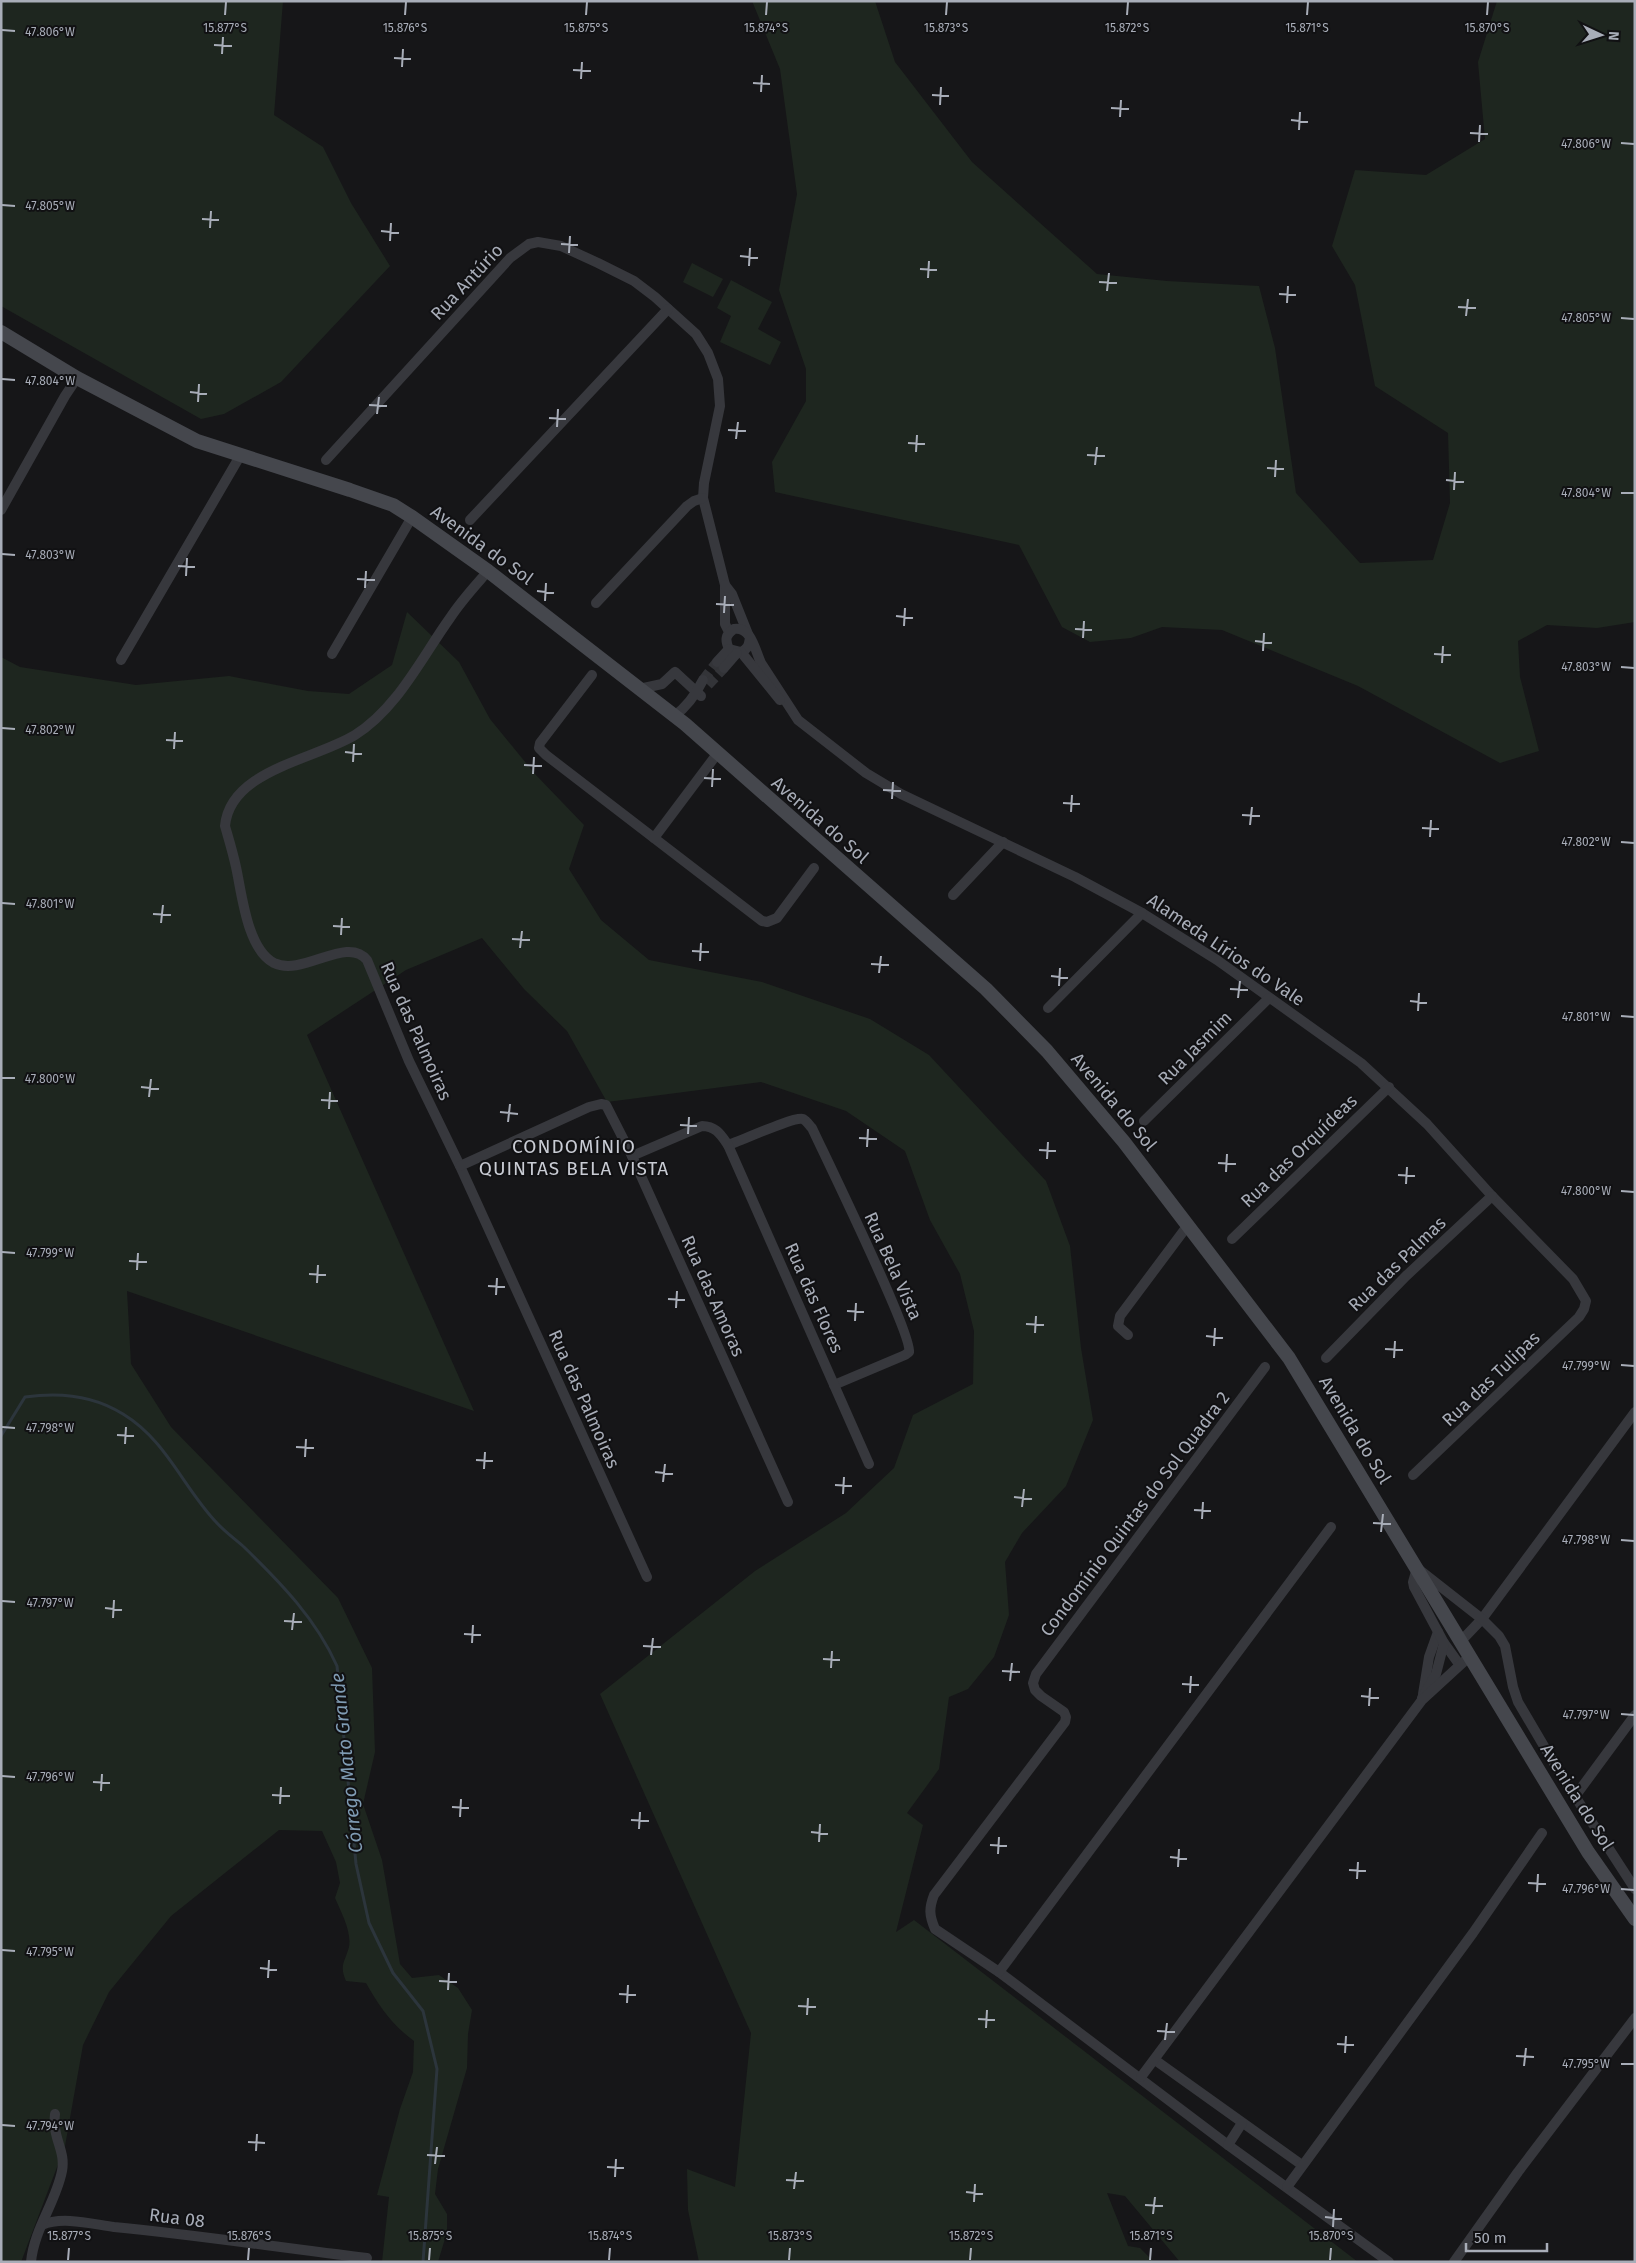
<svg xmlns="http://www.w3.org/2000/svg" width="1636" height="2263" viewBox="0 0 1636 2263" font-family="'Fira Sans',sans-serif">
<rect width="100%" height="100%" fill="#161618"/>
<g fill="#1e261f">
<path d="M 1,1 L 283,1 L 274,115 L 323,147 L 351,203 L 390,266 L 281,382 L 224,414 L 201,419 L 1,306 Z"/>
<path d="M 752,1 L 875,1 L 895,62 L 972,162 L 1097,274 L 1167,281 L 1259,286 L 1275,348 L 1296,493 L 1360,563 L 1433,560 L 1450,503 L 1448,433 L 1375,386 L 1355,285 L 1332,246 L 1355,170 L 1426,175 L 1485,139 L 1478,62 L 1497,1 L 1635,1 L 1635,622 L 1597,628 L 1547,625 L 1518,641 L 1520,677 L 1539,751 L 1500,763 L 1358,686 L 1222,630 L 1162,627 L 1131,638 L 1090,642 L 1062,627 L 1019,545 L 775,492 L 772,462 L 806,401 L 806,369 L 779,290 L 797,194 L 780,69 Z"/>
<path d="M 692,263 L 723,279 L 713,297 L 683,282 Z"/>
<path d="M 731,280 L 772,302 L 758,329 L 781,342 L 770,365 L 720,342 L 731,316 L 717,308 Z"/>
<path d="M 407,612 L 459,662 L 490,719 L 535,774 L 584,825 L 569,869 L 601,920 L 649,960 L 762,982 L 870,1019 L 929,1055 L 1046,1181 L 1070,1246 L 1081,1348 L 1093,1420 L 1066,1486 L 1022,1533 L 1005,1562 L 1009,1615 L 994,1657 L 968,1689 L 949,1697 L 939,1769 L 907,1813 L 923,1825 L 896,1932 L 914,1920 L 1358,2262 L 1180,2262 L 1125,2196 L 1107,2193 L 1128,2246 L 1140,2248 L 1154,2262 L 699,2262 L 688,2210 L 687,2169 L 735,2187 L 751,2033 L 600,1694 L 755,1571 L 846,1513 L 894,1468 L 913,1415 L 973,1384 L 974,1331 L 960,1274 L 930,1220 L 905,1151 L 846,1111 L 761,1082 L 607,1102 L 567,1031 L 524,989 L 482,938 L 406,970 L 307,1035 L 474,1411 L 127,1291 L 131,1364 L 171,1427 L 338,1598 L 372,1668 L 375,1752 L 363,1804 L 382,1860 L 400,1964 L 412,1978 L 439,1975 L 458,1988 L 472,2010 L 468,2034 L 467,2068 L 438,2169 L 435,2194 L 447,2214 L 447,2232 L 438,2262 L 382,2262 L 389,2197 L 377,2195 L 400,2109 L 413,2072 L 414,2041 C 392,2025 379,2006 366,1983 L 346,1981 C 339,1965 345,1962 349,1947 C 352,1932 341,1912 335,1898 L 340,1883 L 336,1862 L 322,1831 L 279,1830 L 171,1916 L 109,1992 L 83,2045 L 65,2146 L 21,2262 L 1,2262 L 1,657 L 20,667 L 136,685 L 229,676 L 308,691 L 349,694 L 392,665 Z"/>
</g>
<g fill="none" stroke-linecap="round" stroke-linejoin="round">
<path stroke="#2c353c" stroke-width="3" d="M 1,1436 L 25,1397 C 59,1392 93,1395 123,1414 C 166,1440 183,1487 216,1522 C 225,1532 235,1539 244,1547 C 281,1583 316,1619 337,1666 L 356,1864 L 369,1923 L 393,1973 L 423,2011 L 437,2069 L 423,2262"/>
<g stroke="#333438" stroke-width="10" stroke-dasharray="10 5" stroke-linecap="butt">
<path d="M 703,680 L 717,662"/>
<path d="M 708,685 L 724,668"/>
</g>
<g stroke="#37383d" stroke-width="10">
<path d="M 326,460 L 510,258 L 529,244 L 538,242 L 561,246 L 598,263 L 634,281 L 655,297 L 696,334 L 708,353 L 718,379 L 720,406 L 704,483 L 703,498 L 725,585 L 725,624 L 729,632"/>
<path d="M 1,510 L 65,396 L 77,378"/>
<path d="M 470,520 L 668,309"/>
<path d="M 488,571 C 475,586 461,601 450,618 C 422,657 397,709 355,735 C 314,760 230,770 225,826 C 229,840 233,853 236,867 C 242,894 247,949 274,963 C 303,977 347,935 367,960 L 409,1061 L 460,1166 L 647,1577"/>
<path d="M 725,585 L 732,594 L 748,634"/>
<path d="M 596,603 L 687,506 L 694,501 L 703,498"/>
<path d="M 750,637 C 749,645 748,649 741,652 L 729,649 C 725,640 725,635 734,629 C 751,626 755,650 761,663 L 798,720 L 866,773 L 901,794 L 1075,877 L 1142,913 L 1217,960 L 1361,1063 L 1427,1124 L 1492,1196 L 1573,1279 L 1586,1301 L 1584,1309 L 1579,1317 L 1413,1475"/>
<path d="M 741,652 L 780,700"/>
<path d="M 332,654 L 412,517"/>
<path d="M 121,660 L 240,456"/>
<path d="M 717,662 L 729,649"/>
<path d="M 724,668 L 737,653"/>
<path d="M 592,675 L 540,743 L 539,748 L 546,755 L 762,921 L 767,922 L 777,918 L 814,868"/>
<path d="M 639,689 L 662,684 L 675,672 L 701,696"/>
<path d="M 674,716 C 687,707 696,694 703,680"/>
<path d="M 654,838 L 717,754"/>
<path d="M 953,895 L 1003,842"/>
<path d="M 1048,1008 L 1142,913"/>
<path d="M 1144,1121 L 1269,998"/>
<path d="M 728,1145 C 741,1141 794,1116 803,1119 C 807,1121 809,1125 812,1128 C 825,1156 913,1336 909,1352 L 905,1355 L 834,1385"/>
<path d="M 632,1156 L 702,1126 C 716,1126 721,1135 728,1145 L 869,1464"/>
<path d="M 460,1166 L 589,1107 L 601,1104 L 606,1105 L 632,1156 L 788,1502"/>
<path d="M 1232,1239 L 1389,1087"/>
<path d="M 1128,1335 L 1118,1326 L 1120,1316 L 1188,1225"/>
<path d="M 1326,1358 L 1406,1276 L 1492,1196"/>
<path d="M 1265,1367 L 1036,1674 L 1033,1683 L 1035,1690 L 1041,1696 L 1064,1712 L 1066,1717 L 1065,1722 L 934,1895 C 929,1908 929,1915 935,1929 L 999,1972 L 1228,2145 L 1389,2262"/>
<path d="M 1461,1641 L 1482,1619 L 1635,1412"/>
<path d="M 1444,1643 L 1459,1664"/>
<path d="M 1423,1694 L 1429,1657 L 1438,1632"/>
<path d="M 1422,1698 L 1436,1674 L 1444,1643 L 1414,1587 L 1413,1582 L 1417,1568 L 1482,1619 L 1499,1636 L 1505,1646 L 1513,1687 L 1518,1702 L 1558,1770 L 1635,1889"/>
<path d="M 1576,1795 L 1635,1715"/>
<path d="M 999,1972 L 1331,1527"/>
<path d="M 1155,2060 L 1302,2165"/>
<path d="M 1141,2077 L 1422,1700 L 1470,1656"/>
<path d="M 1228,2145 L 1242,2123"/>
<path d="M 1287,2187 L 1473,1933 L 1542,1833"/>
<path d="M 42,2225 C 62,2216 92,2224 114,2227 C 198,2235 282,2248 367,2258"/>
<path d="M 31,2262 C 34,2229 56,2202 62,2171 C 66,2150 52,2139 55,2114"/>
<path d="M 1454,2262 L 1518,2172 L 1635,2018"/>
</g>
<path stroke="#45474d" stroke-width="14" d="M 1,332 L 77,378 L 197,441 L 350,490 L 393,505 L 412,517 L 488,571 L 685,724 L 986,989 L 1047,1051 L 1124,1142 L 1289,1358 L 1588,1852 L 1635,1919"/>
</g>
<path fill="none" stroke="#a8adb8" stroke-width="2" d="M 225,15 L 226,2M 405,15 L 406,2M 586,15 L 587,2M 766,15 L 767,2M 946,15 L 947,2M 1127,15 L 1128,2M 1307,15 L 1308,2M 1487,15 L 1488,2M 2,30 L 15,31M 214,45 L 232,46M 222,54 L 223,37M 394,58 L 411,59M 402,67 L 403,49M 573,70 L 591,71M 581,79 L 582,62M 753,83 L 770,84M 761,92 L 762,75M 932,95 L 949,96M 940,105 L 941,87M 1111,108 L 1129,109M 1120,117 L 1121,100M 1291,120 L 1308,122M 1299,130 L 1300,112M 1470,133 L 1488,134M 1479,142 L 1480,125M 1621,143 L 1634,144M 2,205 L 15,206M 202,219 L 219,220M 210,228 L 211,211M 381,231 L 399,233M 390,241 L 391,223M 561,244 L 578,245M 569,253 L 570,236M 740,256 L 758,258M 749,266 L 750,248M 920,269 L 937,270M 928,278 L 929,261M 1099,282 L 1117,283M 1107,291 L 1109,273M 1279,294 L 1296,295M 1287,303 L 1288,286M 1458,307 L 1476,308M 1466,316 L 1468,299M 1621,318 L 1634,319M 2,379 L 15,380M 190,392 L 207,394M 198,402 L 199,384M 369,405 L 387,406M 377,414 L 379,397M 549,418 L 566,419M 557,427 L 558,409M 728,430 L 746,431M 736,439 L 738,422M 908,443 L 925,444M 916,452 L 917,435M 1087,455 L 1105,456M 1095,465 L 1097,447M 1267,468 L 1284,469M 1275,477 L 1276,460M 1446,480 L 1464,482M 1454,490 L 1455,472M 1621,493 L 1634,493M 2,554 L 15,555M 178,566 L 195,567M 186,576 L 187,558M 357,579 L 375,580M 365,588 L 366,571M 537,591 L 554,593M 545,601 L 546,583M 716,604 L 734,605M 724,613 L 725,596M 896,616 L 913,618M 904,626 L 905,608M 1075,629 L 1092,630M 1083,638 L 1084,621M 1255,641 L 1272,643M 1263,651 L 1264,633M 1434,654 L 1451,655M 1442,663 L 1443,646M 1621,667 L 1634,668M 2,728 L 15,729M 166,740 L 183,741M 174,749 L 175,732M 345,752 L 362,754M 353,762 L 354,744M 524,765 L 542,766M 533,774 L 534,757M 704,778 L 721,779M 712,787 L 713,769M 883,790 L 901,791M 892,799 L 893,782M 1063,803 L 1080,804M 1071,812 L 1072,795M 1242,815 L 1260,816M 1250,825 L 1252,807M 1422,828 L 1439,829M 1430,837 L 1431,820M 1621,842 L 1634,843M 2,903 L 15,904M 153,914 L 171,915M 161,923 L 163,905M 333,926 L 350,927M 341,935 L 342,918M 512,939 L 530,940M 520,948 L 522,931M 692,951 L 709,952M 700,961 L 701,943M 871,964 L 889,965M 879,973 L 881,956M 1051,976 L 1068,978M 1059,986 L 1060,968M 1230,989 L 1248,990M 1238,998 L 1240,981M 1410,1001 L 1427,1003M 1418,1011 L 1419,993M 1621,1016 L 1634,1017M 2,1078 L 15,1078M 141,1087 L 159,1089M 149,1097 L 151,1079M 321,1100 L 338,1101M 329,1109 L 330,1092M 500,1112 L 518,1114M 508,1122 L 510,1104M 680,1125 L 697,1126M 688,1134 L 689,1117M 859,1138 L 877,1139M 867,1147 L 868,1129M 1039,1150 L 1056,1151M 1047,1159 L 1048,1142M 1218,1163 L 1236,1164M 1226,1172 L 1227,1154M 1398,1175 L 1415,1176M 1406,1184 L 1407,1167M 1621,1191 L 1634,1192M 2,1252 L 15,1253M 129,1261 L 147,1262M 137,1270 L 138,1253M 309,1274 L 326,1275M 317,1283 L 318,1265M 488,1286 L 505,1287M 496,1295 L 497,1278M 668,1299 L 685,1300M 676,1308 L 677,1291M 847,1311 L 864,1312M 855,1321 L 856,1303M 1026,1324 L 1044,1325M 1035,1333 L 1036,1316M 1206,1336 L 1223,1338M 1214,1346 L 1215,1328M 1385,1349 L 1403,1350M 1394,1358 L 1395,1341M 1621,1365 L 1634,1366M 2,1427 L 15,1428M 117,1435 L 134,1436M 125,1444 L 126,1427M 296,1447 L 314,1448M 305,1457 L 306,1439M 476,1460 L 493,1461M 484,1469 L 485,1452M 655,1472 L 673,1474M 663,1482 L 665,1464M 835,1485 L 852,1486M 843,1494 L 844,1477M 1014,1497 L 1032,1499M 1022,1507 L 1024,1489M 1194,1510 L 1211,1511M 1202,1519 L 1203,1502M 1373,1523 L 1391,1524M 1381,1532 L 1383,1514M 1621,1540 L 1634,1541M 2,1601 L 15,1602M 105,1608 L 122,1610M 113,1618 L 114,1600M 284,1621 L 302,1622M 292,1630 L 294,1613M 464,1634 L 481,1635M 472,1643 L 473,1625M 643,1646 L 661,1647M 651,1655 L 653,1638M 823,1659 L 840,1660M 831,1668 L 832,1651M 1002,1671 L 1020,1672M 1010,1681 L 1012,1663M 1182,1684 L 1199,1685M 1190,1693 L 1191,1676M 1361,1696 L 1379,1698M 1369,1706 L 1370,1688M 1621,1714 L 1634,1715M 2,1776 L 15,1777M 93,1782 L 110,1783M 101,1791 L 102,1774M 272,1795 L 290,1796M 280,1804 L 281,1787M 452,1807 L 469,1808M 460,1817 L 461,1799M 631,1820 L 649,1821M 639,1829 L 640,1812M 811,1832 L 828,1834M 819,1842 L 820,1824M 990,1845 L 1007,1846M 998,1854 L 999,1837M 1170,1857 L 1187,1859M 1178,1867 L 1179,1849M 1349,1870 L 1366,1871M 1357,1879 L 1358,1862M 1528,1883 L 1546,1884M 1621,1889 L 1634,1890M 1537,1892 L 1538,1874M 2,1950 L 15,1951M 260,1968 L 277,1970M 268,1978 L 269,1960M 439,1981 L 457,1982M 448,1990 L 449,1973M 619,1994 L 636,1995M 627,2003 L 628,1985M 798,2006 L 816,2007M 807,2015 L 808,1998M 978,2019 L 995,2020M 986,2028 L 987,2010M 1157,2031 L 1175,2032M 1165,2040 L 1167,2023M 1337,2044 L 1354,2045M 1345,2053 L 1346,2036M 1516,2056 L 1534,2057M 1621,2064 L 1634,2064M 1524,2066 L 1526,2048M 2,2125 L 15,2126M 248,2142 L 265,2143M 256,2151 L 257,2134M 427,2155 L 445,2156M 435,2164 L 437,2147M 607,2167 L 624,2168M 615,2177 L 616,2159M 786,2180 L 804,2181M 794,2189 L 796,2172M 966,2192 L 983,2194M 974,2202 L 975,2184M 1145,2205 L 1163,2206M 1153,2214 L 1155,2197M 1325,2217 L 1342,2219M 1333,2227 L 1334,2209M 68,2260 L 69,2248M 248,2260 L 249,2248M 429,2260 L 430,2248M 609,2260 L 610,2248M 789,2260 L 790,2248M 970,2260 L 971,2248M 1150,2260 L 1151,2248M 1330,2260 L 1331,2248"/>
<g text-anchor="middle" stroke-width="4" stroke-linejoin="round" paint-order="stroke">
<g font-size="18" fill="#a8adb8" stroke="#111113">
<text transform="translate(467 282) rotate(-47)" y="6">Rua Antúrio</text>
<text transform="translate(482 545) rotate(36)" y="6">Avenida do Sol</text>
<text transform="translate(820 820) rotate(41)" y="6">Avenida do Sol</text>
<text transform="translate(1226 950) rotate(34)" y="6">Alameda Lírios do Vale</text>
<text transform="translate(416 1031) rotate(66)" y="6">Rua das Palmoiras</text>
<text transform="translate(1195 1048) rotate(-45)" y="6">Rua Jasmim</text>
<text transform="translate(1114 1102) rotate(50)" y="6">Avenida do Sol</text>
<text transform="translate(1299 1151) rotate(-44)" y="6">Rua das Orquídeas</text>
<text transform="translate(1397 1264) rotate(-44)" y="6">Rua das Palmas</text>
<text transform="translate(893 1266) rotate(66)" y="6">Rua Bela Vista</text>
<text transform="translate(713 1296) rotate(66)" y="6">Rua das Amoras</text>
<text transform="translate(814 1298) rotate(66)" y="6">Rua das Flores</text>
<text transform="translate(1491 1379) rotate(-44)" y="6">Rua das Tulipas</text>
<text transform="translate(584 1399) rotate(66)" y="6">Rua das Palmoiras</text>
<text transform="translate(1355 1430) rotate(59)" y="6">Avenida do Sol</text>
<text transform="translate(1135 1514) rotate(-53)" y="6">Condomínio Quintas do Sol Quadra 2</text>
<text transform="translate(1577 1797) rotate(58)" y="6">Avenida do Sol</text>
<text transform="translate(177 2218) rotate(7)" y="6">Rua 08</text>
</g>
<g font-size="19" letter-spacing="1" fill="#c9ccd4" stroke="#111113">
<text x="574" y="1153">CONDOMÍNIO<tspan x="574" dy="22">QUINTAS BELA VISTA</tspan></text>
</g>
<g font-size="19" font-style="italic" fill="#7f9bb3" stroke="#111113">
<text transform="translate(346 1763) rotate(-96)" y="7">Córrego Mato Grande</text>
</g>
</g>
<g font-size="12" text-anchor="middle" fill="#a8adb8" stroke="#111113" stroke-width="4" stroke-linejoin="round" paint-order="stroke">
<text x="225" y="32">15.877°S</text>
<text x="405" y="32">15.876°S</text>
<text x="586" y="32">15.875°S</text>
<text x="766" y="32">15.874°S</text>
<text x="946" y="32">15.873°S</text>
<text x="1127" y="32">15.872°S</text>
<text x="1307" y="32">15.871°S</text>
<text x="1487" y="32">15.870°S</text>
<text x="50" y="36">47.806°W</text>
<text x="1586" y="148">47.806°W</text>
<text x="50" y="210">47.805°W</text>
<text x="1586" y="322">47.805°W</text>
<text x="50" y="385">47.804°W</text>
<text x="1586" y="497">47.804°W</text>
<text x="50" y="559">47.803°W</text>
<text x="1586" y="671">47.803°W</text>
<text x="50" y="734">47.802°W</text>
<text x="1586" y="846">47.802°W</text>
<text x="50" y="908">47.801°W</text>
<text x="1586" y="1021">47.801°W</text>
<text x="50" y="1083">47.800°W</text>
<text x="1586" y="1195">47.800°W</text>
<text x="50" y="1257">47.799°W</text>
<text x="1586" y="1370">47.799°W</text>
<text x="50" y="1432">47.798°W</text>
<text x="1586" y="1544">47.798°W</text>
<text x="50" y="1607">47.797°W</text>
<text x="1586" y="1719">47.797°W</text>
<text x="50" y="1781">47.796°W</text>
<text x="1586" y="1893">47.796°W</text>
<text x="50" y="1956">47.795°W</text>
<text x="1586" y="2068">47.795°W</text>
<text x="50" y="2130">47.794°W</text>
<text x="69" y="2240">15.877°S</text>
<text x="249" y="2240">15.876°S</text>
<text x="430" y="2240">15.875°S</text>
<text x="610" y="2240">15.874°S</text>
<text x="790" y="2240">15.873°S</text>
<text x="971" y="2240">15.872°S</text>
<text x="1151" y="2240">15.871°S</text>
<text x="1331" y="2240">15.870°S</text>
</g>
<rect width="1636" height="2263" fill="none" stroke="#a8adb8" stroke-width="5"/>
<g transform="translate(1601 35) rotate(94)" stroke="#111113" stroke-width="4" paint-order="stroke">
<path d="M0-4L9 19L0 12L-9 19Z" fill="#a8adb8"/>
<text y="-8" font-size="14" font-weight="bold" text-anchor="middle" fill="#a8adb8">N</text>
</g>
<path d="M1466 2243v8h81v-8" fill="none" stroke="#a8adb8" stroke-width="2.5"/>
<text x="1474" y="2243" font-size="15" fill="#a8adb8" stroke="#111113" stroke-width="4" paint-order="stroke">50 m</text>
</svg>
